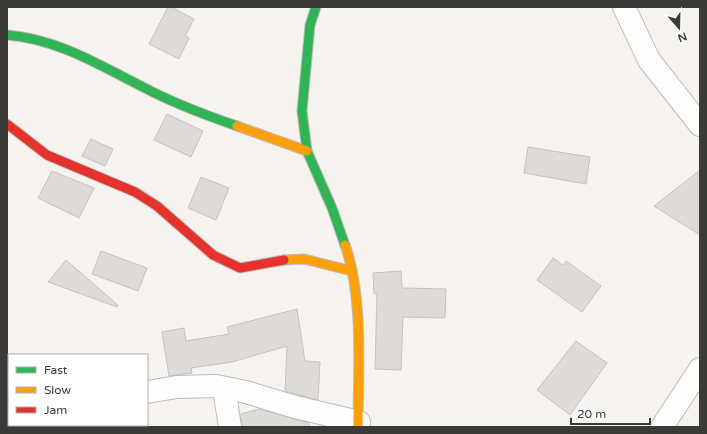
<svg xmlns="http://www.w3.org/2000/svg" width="707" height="434" viewBox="0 0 707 434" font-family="'Varela Round',sans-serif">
<rect width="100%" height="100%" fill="#f6f3ee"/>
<g fill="#dedbd7" stroke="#c5c3bf">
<path d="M 168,7 L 171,7 L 194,19 L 185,36 L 189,38 L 179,59 L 149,44 Z"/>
<path d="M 167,114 L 203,131 L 191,157 L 154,140 Z"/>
<path d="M 91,139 L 113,149 L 105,166 L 82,156 Z"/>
<path d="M 528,147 L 590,157 L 586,184 L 524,173 Z"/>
<path d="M 700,170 L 700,235 L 654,206 Z"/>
<path d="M 52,171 L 94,188 L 79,218 L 38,198 Z"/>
<path d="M 201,177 L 229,188 L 216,220 L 188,208 Z"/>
<path d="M 101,251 L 147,268 L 138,291 L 92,274 Z"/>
<path d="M 553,258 L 563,265 L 566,261 L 601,286 L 582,312 L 537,280 Z"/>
<path d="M 66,260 L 118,305 L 117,307 L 48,282 Z"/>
<path d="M 401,271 L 402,288 L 446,289 L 445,318 L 403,317 L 401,370 L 375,369 L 377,294 L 374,294 L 373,273 Z"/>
<path d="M 297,309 L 305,361 L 320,362 L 318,400 L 285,391 L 287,346 L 232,362 L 191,368 L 192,373 L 169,376 L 162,332 L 184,328 L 186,341 L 229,334 L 227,327 Z"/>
<path d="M 576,341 L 607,363 L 570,415 L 537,390 Z"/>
<path d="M 259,409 L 309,423 L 309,427 L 242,427 L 241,414 Z"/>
</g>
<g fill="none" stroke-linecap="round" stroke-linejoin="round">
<defs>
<g id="street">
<path d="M 624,7 L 649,60 L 700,125"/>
<path d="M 224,388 L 230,427"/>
<path d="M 147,392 L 177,387 L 216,386 L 246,392 L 295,407 L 359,422"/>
<path d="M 7,399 L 9,401"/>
<path d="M 32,425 L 34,427"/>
<path d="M 71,427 L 73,425"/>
<path d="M 662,427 L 700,369"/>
</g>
<g id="fast">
<path d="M 316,7 L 310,25 L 302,111 L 307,151 L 332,208 L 345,245"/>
<path d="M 7,35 C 58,39 99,65 143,87 C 173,103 205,115 237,126"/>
</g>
<g id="slow">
<path d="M 237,126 L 307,151"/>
<path d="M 345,245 C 364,297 358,372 358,427"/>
<path d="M 284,260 L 304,259 L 352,271"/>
</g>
<path id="jam" d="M 7,124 L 47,155 L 135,192 L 157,206 L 213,255 L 240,268 L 284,260"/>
</defs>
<use href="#street" stroke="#bebcb8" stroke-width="24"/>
<use href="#fast" stroke="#bebcb8" stroke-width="11"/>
<use href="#slow" stroke="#bebcb8" stroke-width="11"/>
<use href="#jam" stroke="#bebcb8" stroke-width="11"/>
<use href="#street" stroke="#fefdfc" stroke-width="22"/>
<use href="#fast" stroke="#30b455" stroke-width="9"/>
<use href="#slow" stroke="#ff9f0a" stroke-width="9"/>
<use href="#jam" stroke="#e5322d" stroke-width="9"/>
</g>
<rect width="707" height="434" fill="none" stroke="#3c3a37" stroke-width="16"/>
<rect x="8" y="354" width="140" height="72" fill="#ffffff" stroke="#b1b0af"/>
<rect x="16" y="367" width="20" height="6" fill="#30b455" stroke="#b1b0af"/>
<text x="44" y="374" font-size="12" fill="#3c3a37">Fast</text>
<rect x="16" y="387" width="20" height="6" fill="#ff9f0a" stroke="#b1b0af"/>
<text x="44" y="394" font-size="12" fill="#3c3a37">Slow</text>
<rect x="16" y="407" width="20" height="6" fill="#e5322d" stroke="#b1b0af"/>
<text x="44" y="414" font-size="12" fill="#3c3a37">Jam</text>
<g transform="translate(679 28) rotate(160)" stroke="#ffffff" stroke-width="3" paint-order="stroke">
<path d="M0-3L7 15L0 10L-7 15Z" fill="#3c3a37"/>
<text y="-6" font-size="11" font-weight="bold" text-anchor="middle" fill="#3c3a37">N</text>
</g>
<path d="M571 418v6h79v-6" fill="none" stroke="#3c3a37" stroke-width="2"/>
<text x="577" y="418" font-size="12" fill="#3c3a37" stroke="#ffffff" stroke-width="3" paint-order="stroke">20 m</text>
</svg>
